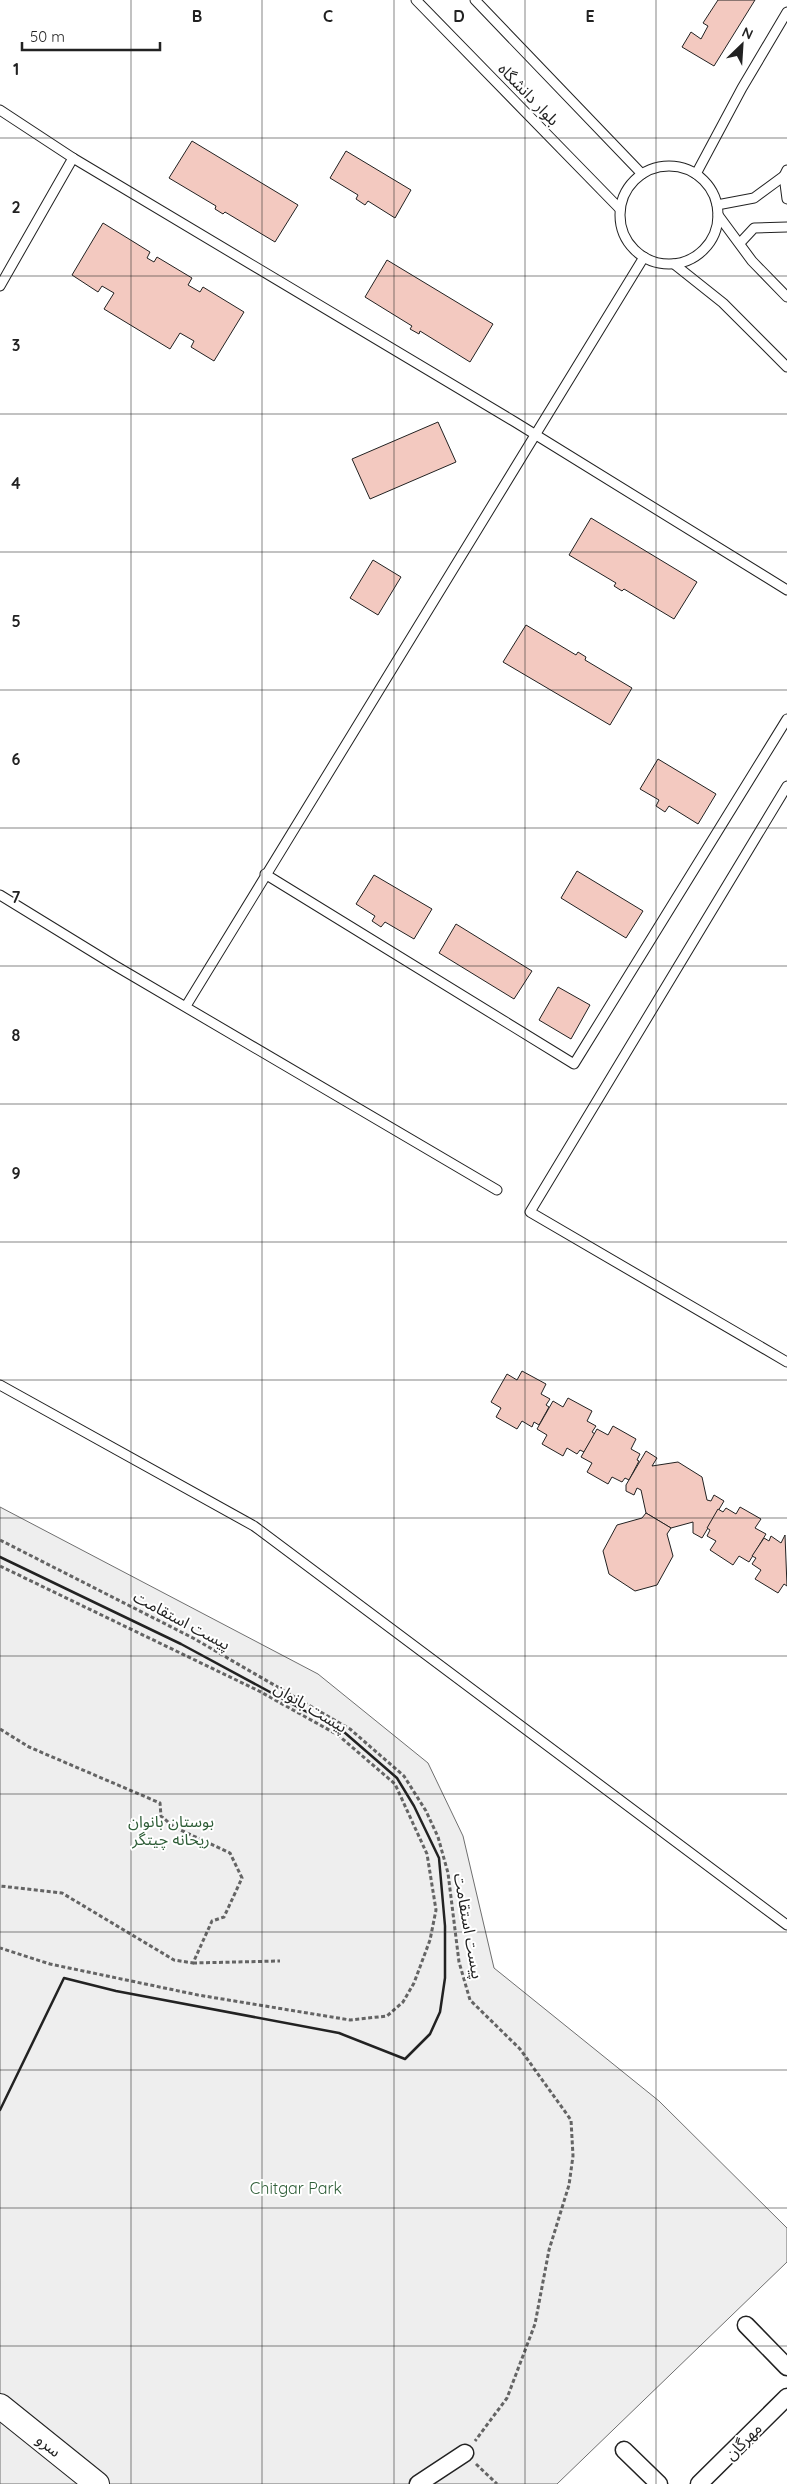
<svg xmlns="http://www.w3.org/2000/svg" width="787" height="2484" viewBox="0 0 787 2484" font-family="Quicksand,'Noto Sans Arabic',sans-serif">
<rect width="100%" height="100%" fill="#fff"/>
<path fill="#eee" stroke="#6f6f6f" d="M 0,1507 L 318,1674 L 428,1763 L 463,1836 L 494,1968 L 659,2101 L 787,2228 L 787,2262 L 557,2484 L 0,2484 Z"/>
<g fill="#f3c9c0" stroke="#222">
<path d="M 718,0 L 755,0 L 714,66 L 682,47 L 691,32 L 701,39 L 708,26 L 703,23 Z"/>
<path d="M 192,141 L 298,205 L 275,242 L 225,212 L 223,214 L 215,209 L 216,206 L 169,178 Z"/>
<path d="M 346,151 L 411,190 L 395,218 L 368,201 L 365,205 L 356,199 L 358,195 L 330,178 Z"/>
<path d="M 103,223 L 150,252 L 147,258 L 154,262 L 157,257 L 192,278 L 188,285 L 200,292 L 203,287 L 244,312 L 214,361 L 191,347 L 194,341 L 180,333 L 170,349 L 104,309 L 114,293 L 102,286 L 98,292 L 72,275 Z"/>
<path d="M 387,260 L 493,324 L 470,362 L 420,331 L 419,334 L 410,329 L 412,326 L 365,297 Z"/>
<path d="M 438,422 L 456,462 L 370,499 L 352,459 Z"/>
<path d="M 591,518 L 697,582 L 674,619 L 624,589 L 622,591 L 614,586 L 616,583 L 569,555 Z"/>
<path d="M 373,560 L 401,577 L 378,615 L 350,598 Z"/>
<path d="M 526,625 L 576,655 L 578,652 L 586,657 L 585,660 L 632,688 L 610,725 L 503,662 Z"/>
<path d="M 658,759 L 716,794 L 698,824 L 669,806 L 665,812 L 656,806 L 659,800 L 640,789 Z"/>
<path d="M 577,871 L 643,911 L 626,938 L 561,898 Z"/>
<path d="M 374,875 L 432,909 L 414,939 L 385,922 L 381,927 L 372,921 L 375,916 L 356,904 Z"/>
<path d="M 456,924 L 532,971 L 514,999 L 439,953 Z"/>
<path d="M 558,987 L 590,1005 L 571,1039 L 539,1020 Z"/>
<path d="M 522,1371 L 546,1384 L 541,1394 L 550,1399 L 546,1405 L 549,1407 L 539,1425 L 534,1422 L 532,1427 L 522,1421 L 517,1429 L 496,1417 L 501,1408 L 491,1402 L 507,1374 L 517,1380 Z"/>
<path d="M 568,1398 L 592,1411 L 587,1421 L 596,1426 L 592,1432 L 595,1434 L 584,1452 L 580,1450 L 577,1454 L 567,1448 L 563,1456 L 542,1444 L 547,1435 L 537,1429 L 553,1401 L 563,1407 Z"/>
<path d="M 613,1426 L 636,1439 L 631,1449 L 640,1454 L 637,1460 L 639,1461 L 629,1480 L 625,1478 L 622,1482 L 612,1477 L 608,1484 L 587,1472 L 592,1463 L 581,1457 L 597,1429 L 608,1435 Z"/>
<path d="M 646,1451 L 657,1458 L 652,1466 L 678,1462 L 702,1477 L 707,1500 L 711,1501 L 714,1495 L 724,1501 L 702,1538 L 693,1533 L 693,1522 L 671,1528 L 646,1513 L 641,1490 L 637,1488 L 634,1495 L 626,1491 L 626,1485 Z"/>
<path d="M 740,1507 L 761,1519 L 755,1528 L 766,1534 L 749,1562 L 739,1556 L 733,1565 L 710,1550 L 716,1541 L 707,1536 L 710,1530 L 707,1528 L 718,1509 L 723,1512 L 726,1508 L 736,1514 Z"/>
<path d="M 646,1513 L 671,1528 L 667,1534 L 673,1556 L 657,1585 L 635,1591 L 609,1574 L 603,1551 L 617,1525 L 642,1518 Z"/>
<path d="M 785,1535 L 787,1586 L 784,1584 L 778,1593 L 755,1579 L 761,1570 L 752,1564 L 756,1558 L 752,1556 L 764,1538 L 769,1541 L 771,1536 L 781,1543 Z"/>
</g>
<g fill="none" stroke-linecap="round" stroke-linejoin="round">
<defs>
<g id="lane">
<path d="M 416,0 L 620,209"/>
<path d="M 475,0 L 642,174"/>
<path d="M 0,110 L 73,158 L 515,422 L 787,590"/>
<circle cx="669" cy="215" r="49"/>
<path d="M 787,170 L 784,176 L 787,199"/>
<path d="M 696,174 L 742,88 L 787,12"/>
<path d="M 717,205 L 754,198 L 784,176"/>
<path d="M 718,215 L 752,261 L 787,297"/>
<path d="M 740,243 L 754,228 L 787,227"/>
<path d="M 674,264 L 723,303 L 787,367"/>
<path d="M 0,286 L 73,158"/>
<path d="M 787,786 L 530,1212 L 787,1362"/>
<path d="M 265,874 L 574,1064 L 787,719"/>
<path d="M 0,895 L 114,965 L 497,1190"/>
<path d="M 186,1006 L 644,257"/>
<path d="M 0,1385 L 254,1526 L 787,1925"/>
</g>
<g id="street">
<path d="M 746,2325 L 787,2367"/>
<path d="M 624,2450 L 659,2484"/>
<path d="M 418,2484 L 465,2453"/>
<path d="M 699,2484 L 787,2397"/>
</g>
<path id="secondary" d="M 0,2406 L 97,2484"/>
</defs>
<use href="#lane" stroke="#222" stroke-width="11"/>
<use href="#street" stroke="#222" stroke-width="19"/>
<use href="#secondary" stroke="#222" stroke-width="26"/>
<g stroke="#646464" stroke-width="3" stroke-dasharray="4 2.5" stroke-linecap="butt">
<path d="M 0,1540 L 193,1638 L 350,1729 L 404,1776 L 426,1811 L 438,1837 L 448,1873 L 459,1962 L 470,2000 L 520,2049 L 571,2120 L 573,2156 L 569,2185 L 549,2250 L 535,2324 L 507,2398 L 475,2441"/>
<path d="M 0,1566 L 259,1691 L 338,1735 L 395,1784 L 427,1854 L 436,1910 L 430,1940 L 414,1983 L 403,2002 L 387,2016 L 350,2020 L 198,1995 L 50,1964 L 0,1948"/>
<path d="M 0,1729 L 29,1747 L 160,1803 L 161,1816 L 174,1827 L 230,1853 L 242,1878 L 224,1917 L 212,1921 L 193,1963 L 174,1960 L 62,1893 L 0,1886"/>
<path d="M 193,1963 L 280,1961"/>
<path d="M 476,2464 L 497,2484"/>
</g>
<use href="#lane" stroke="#fff" stroke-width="9"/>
<use href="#street" stroke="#fff" stroke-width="16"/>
<use href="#secondary" stroke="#fff" stroke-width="24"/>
<path stroke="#222" stroke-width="2.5" d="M 0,1557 L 181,1644 L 344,1732 L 397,1778 L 414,1806 L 439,1858 L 445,1926 L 445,1978 L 440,2012 L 430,2034 L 405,2059 L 339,2033 L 116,1991 L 64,1978 L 0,2110"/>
</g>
<path fill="none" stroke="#222" stroke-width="1" stroke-opacity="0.55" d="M 131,0 L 131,2484M 262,0 L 262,2484M 394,0 L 394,2484M 525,0 L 525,2484M 656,0 L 656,2484M 0,138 L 787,138M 0,276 L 787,276M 0,414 L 787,414M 0,552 L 787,552M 0,690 L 787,690M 0,828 L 787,828M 0,966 L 787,966M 0,1104 L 787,1104M 0,1242 L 787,1242M 0,1380 L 787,1380M 0,1518 L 787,1518M 0,1656 L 787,1656M 0,1794 L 787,1794M 0,1932 L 787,1932M 0,2070 L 787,2070M 0,2208 L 787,2208M 0,2346 L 787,2346"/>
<g text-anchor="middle" stroke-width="4" stroke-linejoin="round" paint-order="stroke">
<g font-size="16" fill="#222" stroke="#fff">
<text transform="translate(529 94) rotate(46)" y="6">بلوار دانشگاه</text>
<text transform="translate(182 1620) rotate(28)" y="6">پیست استقامت</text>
<text transform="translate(311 1707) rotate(31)" y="6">پیست بانوان</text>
<text transform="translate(469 1926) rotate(80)" y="6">پیست استقامت</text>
<text transform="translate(743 2441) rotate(-45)" y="6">مهرگان</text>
<text transform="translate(49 2445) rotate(39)" y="6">سرو</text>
</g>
<g font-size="16" fill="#2f5e38" stroke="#fff">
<text x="171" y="1827">بوستان بانوان<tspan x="171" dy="18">ریحانه چیتگر</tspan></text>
<text x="296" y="2194">Chitgar Park</text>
</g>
</g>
<g font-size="16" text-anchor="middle" font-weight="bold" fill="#222" stroke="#fff" stroke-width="4" stroke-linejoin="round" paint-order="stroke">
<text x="197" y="22">B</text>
<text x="328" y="22">C</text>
<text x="459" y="22">D</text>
<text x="590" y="22">E</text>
<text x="16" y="75">1</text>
<text x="16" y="213">2</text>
<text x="16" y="351">3</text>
<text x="16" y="489">4</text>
<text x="16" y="627">5</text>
<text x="16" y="765">6</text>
<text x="16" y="903">7</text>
<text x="16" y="1041">8</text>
<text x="16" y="1179">9</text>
</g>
<g transform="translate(742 45) rotate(25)" stroke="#ffffff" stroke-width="4" paint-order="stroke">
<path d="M0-4L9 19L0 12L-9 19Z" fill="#222222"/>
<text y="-8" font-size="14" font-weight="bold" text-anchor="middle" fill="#222222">N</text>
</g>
<path d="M22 42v8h138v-8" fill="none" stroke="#222222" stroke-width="2.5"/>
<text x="30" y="42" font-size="15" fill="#222222" stroke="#ffffff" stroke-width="4" paint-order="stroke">50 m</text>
</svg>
